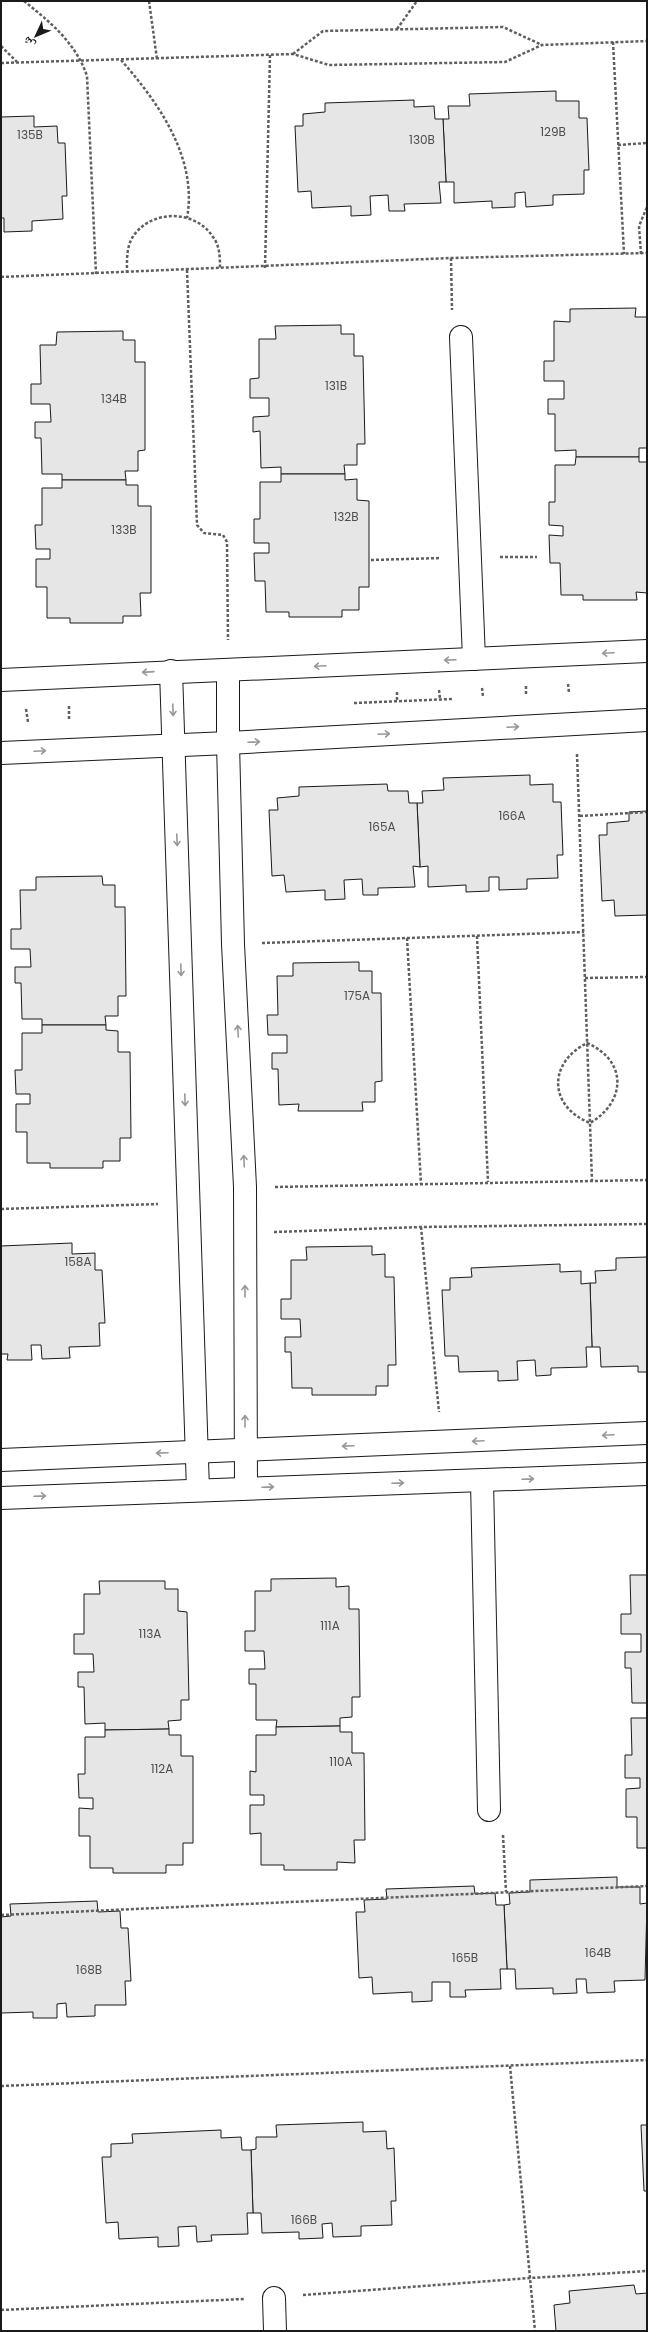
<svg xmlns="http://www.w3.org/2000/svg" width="648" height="2332" viewBox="0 0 648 2332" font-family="Poppins,'Noto Naskh Arabic',sans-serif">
<rect width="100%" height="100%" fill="#fff"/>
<g fill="#e6e6e6" stroke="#1a1a1a">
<path d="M 556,91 L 556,101 L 579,101 L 579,118 L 587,118 L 589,170 L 584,170 L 584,194 L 553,195 L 553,205 L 526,207 L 525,192 L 515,193 L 515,207 L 492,208 L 492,201 L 454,203 L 454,182 L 446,182 L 443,119 L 449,119 L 448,106 L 470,106 L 469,94 Z"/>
<path d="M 414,100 L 414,107 L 434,106 L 435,119 L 443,119 L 446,182 L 439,182 L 441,203 L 404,204 L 405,211 L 389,211 L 388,195 L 370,196 L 371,215 L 351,216 L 351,206 L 312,208 L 311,191 L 298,192 L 295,126 L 303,126 L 303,114 L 325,112 L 325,103 Z"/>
<path d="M 34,116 L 34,127 L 57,126 L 58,143 L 65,143 L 67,196 L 62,196 L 63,219 L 32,221 L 32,231 L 4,232 L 4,218 L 1,218 L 1,117 Z"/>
<path d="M 636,308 L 635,317 L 647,317 L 647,448 L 639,448 L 639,457 L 576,457 L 576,450 L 555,451 L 555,414 L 548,414 L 548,399 L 564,399 L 564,381 L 544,381 L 544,361 L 554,361 L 554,321 L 570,322 L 570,309 Z"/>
<path d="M 341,325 L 341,334 L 354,334 L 354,356 L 363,356 L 365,444 L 357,444 L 357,465 L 344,465 L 345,474 L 281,474 L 281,467 L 261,468 L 260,431 L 253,432 L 253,417 L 269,416 L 269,398 L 250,398 L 250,379 L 259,378 L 259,339 L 276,339 L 275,326 Z"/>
<path d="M 123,331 L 123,340 L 135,340 L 135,362 L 145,362 L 145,450 L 138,451 L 138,471 L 125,471 L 126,480 L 62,480 L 62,474 L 42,474 L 41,438 L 35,438 L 35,422 L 51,422 L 50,404 L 31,404 L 31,384 L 41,384 L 40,345 L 56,345 L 57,332 Z"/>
<path d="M 576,457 L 639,457 L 639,462 L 647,462 L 647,593 L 636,592 L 637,600 L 583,600 L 583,595 L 561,595 L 560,563 L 550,563 L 549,535 L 563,536 L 563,526 L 549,525 L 549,502 L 555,502 L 555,465 L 575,465 Z"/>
<path d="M 281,474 L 345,474 L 345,480 L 357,479 L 357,500 L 369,501 L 369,587 L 359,587 L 359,610 L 342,610 L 342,617 L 289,617 L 289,612 L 266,612 L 265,581 L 255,581 L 254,553 L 269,553 L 269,543 L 254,543 L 254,519 L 260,519 L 260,482 L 281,482 Z"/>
<path d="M 62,480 L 126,480 L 126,485 L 138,485 L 138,506 L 151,506 L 151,593 L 140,593 L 141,616 L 123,616 L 123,623 L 70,623 L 70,618 L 47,618 L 47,587 L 36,587 L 36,559 L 50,559 L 50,549 L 36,549 L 35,525 L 42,525 L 42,488 L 62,488 Z"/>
<path d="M 530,775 L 530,785 L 553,784 L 553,802 L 561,802 L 563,855 L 557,855 L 558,878 L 527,879 L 527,889 L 499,890 L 499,877 L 489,877 L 489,891 L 466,892 L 466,885 L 428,887 L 428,866 L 420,867 L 417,803 L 423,803 L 422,791 L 444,790 L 443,778 Z"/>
<path d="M 387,784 L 388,791 L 408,791 L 409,803 L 417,803 L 420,867 L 413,866 L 415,887 L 378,888 L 378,895 L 363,895 L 362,879 L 344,880 L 345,899 L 325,900 L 325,890 L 286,892 L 284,875 L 272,876 L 269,810 L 278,810 L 277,798 L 299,796 L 299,787 Z"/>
<path d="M 647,811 L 647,915 L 615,916 L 614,900 L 602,901 L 599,835 L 607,835 L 607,823 L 629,821 L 629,812 Z"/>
<path d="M 102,876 L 103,885 L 115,885 L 115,907 L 125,907 L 126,996 L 118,996 L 118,1016 L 105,1016 L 106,1025 L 42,1025 L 42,1019 L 22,1019 L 21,983 L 15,983 L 15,967 L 31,967 L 30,949 L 11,949 L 11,929 L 21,929 L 20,890 L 36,890 L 36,877 Z"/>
<path d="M 359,962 L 359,971 L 372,971 L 372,993 L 381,993 L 382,1081 L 375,1082 L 375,1102 L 362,1102 L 363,1111 L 298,1111 L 299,1104 L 279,1105 L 278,1069 L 272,1069 L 272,1053 L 287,1053 L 287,1035 L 268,1035 L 267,1015 L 278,1015 L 277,976 L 293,976 L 293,963 Z"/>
<path d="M 42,1025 L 106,1025 L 106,1030 L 118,1031 L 118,1052 L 130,1052 L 131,1138 L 120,1138 L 120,1161 L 103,1161 L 103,1168 L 50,1168 L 50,1163 L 27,1163 L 27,1132 L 16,1132 L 16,1104 L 30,1104 L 30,1094 L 16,1094 L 15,1070 L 22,1070 L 22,1033 L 42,1033 Z"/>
<path d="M 72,1243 L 72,1254 L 95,1253 L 95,1270 L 102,1270 L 105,1323 L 99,1323 L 100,1346 L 69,1347 L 70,1358 L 42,1359 L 41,1345 L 31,1345 L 32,1360 L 7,1360 L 8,1354 L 1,1354 L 1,1246 Z"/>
<path d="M 372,1246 L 372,1255 L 385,1254 L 385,1277 L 394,1277 L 396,1365 L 388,1365 L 388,1386 L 376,1386 L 376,1395 L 312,1395 L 312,1388 L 292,1388 L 291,1352 L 285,1352 L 285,1337 L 301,1337 L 300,1319 L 281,1319 L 281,1299 L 291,1299 L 291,1260 L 307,1260 L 306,1247 Z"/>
<path d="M 647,1257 L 647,1372 L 638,1372 L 638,1366 L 601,1367 L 600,1347 L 592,1347 L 590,1283 L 596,1283 L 595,1271 L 616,1270 L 616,1258 Z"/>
<path d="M 560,1264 L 560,1272 L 581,1271 L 581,1284 L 590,1283 L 592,1347 L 586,1347 L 587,1367 L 551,1368 L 551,1375 L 536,1376 L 535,1360 L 517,1361 L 518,1380 L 498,1381 L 498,1371 L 459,1372 L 458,1356 L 445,1356 L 442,1290 L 450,1290 L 450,1278 L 472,1277 L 471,1268 Z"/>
<path d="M 647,1562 L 647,1703 L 632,1703 L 631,1668 L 625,1668 L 625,1652 L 641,1652 L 641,1634 L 621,1634 L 621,1614 L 631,1614 L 630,1575 L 647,1575 Z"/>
<path d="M 336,1578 L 336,1587 L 349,1586 L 349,1609 L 359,1609 L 360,1697 L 352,1697 L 352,1717 L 340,1718 L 340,1726 L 276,1727 L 277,1720 L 256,1720 L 256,1684 L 249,1684 L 249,1669 L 265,1669 L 264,1651 L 245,1651 L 245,1631 L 255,1631 L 255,1591 L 271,1591 L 271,1579 Z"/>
<path d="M 99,1581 L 165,1581 L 165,1589 L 178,1589 L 178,1611 L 187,1612 L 189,1700 L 181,1700 L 181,1720 L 168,1721 L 169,1729 L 105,1730 L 105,1723 L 85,1724 L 84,1687 L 78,1687 L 78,1672 L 94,1672 L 93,1654 L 74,1654 L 74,1634 L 84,1634 L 84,1594 L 100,1594 Z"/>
<path d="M 631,1718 L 647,1718 L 647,1848 L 637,1848 L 637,1817 L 626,1817 L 626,1789 L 640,1788 L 640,1778 L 625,1778 L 625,1755 L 632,1755 Z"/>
<path d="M 340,1726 L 340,1732 L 352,1732 L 352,1753 L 364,1753 L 365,1840 L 354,1840 L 355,1863 L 337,1862 L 337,1870 L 284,1870 L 284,1865 L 261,1865 L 261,1833 L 250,1834 L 250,1805 L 264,1805 L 264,1795 L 250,1795 L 250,1771 L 256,1772 L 256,1735 L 276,1735 L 276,1727 Z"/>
<path d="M 169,1729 L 169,1735 L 181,1735 L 181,1756 L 193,1756 L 193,1843 L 183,1843 L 183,1865 L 166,1865 L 166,1873 L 113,1873 L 113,1868 L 90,1868 L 90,1836 L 79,1836 L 79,1808 L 93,1809 L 93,1798 L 79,1798 L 78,1774 L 85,1774 L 85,1737 L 105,1737 L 105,1730 Z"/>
<path d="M 617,1877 L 617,1887 L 640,1887 L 640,1904 L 647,1903 L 645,1980 L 614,1981 L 615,1992 L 587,1993 L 586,1979 L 576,1979 L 577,1993 L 553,1994 L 553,1988 L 516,1989 L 515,1969 L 507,1969 L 504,1905 L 510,1904 L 509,1893 L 530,1892 L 530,1880 Z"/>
<path d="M 474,1886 L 475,1894 L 495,1893 L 496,1905 L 504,1905 L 507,1969 L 500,1969 L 501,1989 L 465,1990 L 466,1997 L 450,1997 L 450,1982 L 432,1982 L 432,2001 L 412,2002 L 412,1992 L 373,1994 L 372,1977 L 359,1978 L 356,1912 L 365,1912 L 364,1900 L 387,1899 L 386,1889 Z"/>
<path d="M 97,1901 L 98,1912 L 120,1911 L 121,1928 L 128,1928 L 131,1981 L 125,1981 L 126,2005 L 95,2005 L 95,2016 L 67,2017 L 66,2003 L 57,2004 L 57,2018 L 33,2018 L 33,2012 L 1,2013 L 1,1917 L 11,1916 L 10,1904 Z"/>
<path d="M 363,2122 L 363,2132 L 386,2131 L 387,2149 L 394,2148 L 396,2201 L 391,2201 L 392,2225 L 361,2226 L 361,2236 L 333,2237 L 332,2223 L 322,2224 L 323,2238 L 299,2239 L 299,2232 L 262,2233 L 261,2213 L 253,2213 L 251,2150 L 256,2149 L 256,2137 L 277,2137 L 276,2125 Z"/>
<path d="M 641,2125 L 647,2125 L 647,2191 L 644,2191 Z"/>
<path d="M 221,2130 L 221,2138 L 241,2137 L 242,2150 L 251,2150 L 253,2213 L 247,2213 L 248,2234 L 211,2235 L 212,2241 L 197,2242 L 196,2226 L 178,2227 L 179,2246 L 158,2247 L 158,2237 L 119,2239 L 118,2222 L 106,2223 L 102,2157 L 111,2157 L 111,2144 L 133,2143 L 132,2134 Z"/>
<path d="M 634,2285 L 636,2294 L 647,2293 L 647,2331 L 556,2331 L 554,2305 L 570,2303 L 569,2291 Z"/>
</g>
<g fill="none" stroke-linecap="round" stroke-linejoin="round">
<defs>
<g id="minor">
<path d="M 461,337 L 474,659"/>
<path d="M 228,670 L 228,743 L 233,944 L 245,1187 L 246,1488"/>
<path d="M 171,671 L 198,1490"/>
<path d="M 1,680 L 647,651"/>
<path d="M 1,753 L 228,743 L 647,720"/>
<path d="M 1,1460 L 647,1433"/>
<path d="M 482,1481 L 489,1810"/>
<path d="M 1,1498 L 647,1474"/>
<path d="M 274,2298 L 275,2331"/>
</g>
</defs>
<use href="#minor" stroke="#1a1a1a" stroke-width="24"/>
<g stroke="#5f5f5f" stroke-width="2.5" stroke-dasharray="3 2" stroke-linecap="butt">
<path d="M 24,1 C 50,22 76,43 87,76 L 96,274"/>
<path d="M 149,1 L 157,59"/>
<path d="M 397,29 L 417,1"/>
<path d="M 613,42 L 624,254"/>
<path d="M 1,46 L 17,62"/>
<path d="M 293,54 L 323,31 L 503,27 L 542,45"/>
<path d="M 121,60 C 158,102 198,158 187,218"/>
<path d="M 1,63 L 293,54 L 329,65 L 505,62 L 542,45 L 647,41"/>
<path d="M 618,145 L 647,143"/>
<path d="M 641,254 L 639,226 L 647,207"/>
<path d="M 451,258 L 452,310"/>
<path d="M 265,268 L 270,55"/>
<path d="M 187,270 L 197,525 L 204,533 L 223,535 L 227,542 L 228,640"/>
<path d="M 127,273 C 127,260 126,246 134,235 C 153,209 196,210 213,237 C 220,246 220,258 220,269"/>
<path d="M 1,277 L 451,258 L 647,253"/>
<path d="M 500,557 L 537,557"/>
<path d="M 371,560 L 441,558"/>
<path d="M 568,684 L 569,693"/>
<path d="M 526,686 L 526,696"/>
<path d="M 482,688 L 483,697"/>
<path d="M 439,690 L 440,699"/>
<path d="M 397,692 L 397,701"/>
<path d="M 354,703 L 452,699"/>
<path d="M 69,706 L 69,721"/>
<path d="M 26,709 L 28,722"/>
<path d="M 577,754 L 592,1181"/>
<path d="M 580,816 L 647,812"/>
<path d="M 477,936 L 488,1182"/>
<path d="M 407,938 L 421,1184"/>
<path d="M 262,943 L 584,932"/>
<path d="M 585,978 L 647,977"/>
<path d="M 587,1043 C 628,1061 626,1102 590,1123 C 548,1106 548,1063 587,1043 Z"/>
<path d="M 275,1187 L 647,1180"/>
<path d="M 1,1209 L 158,1204"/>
<path d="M 421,1227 L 439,1412"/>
<path d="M 274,1232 L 421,1227 L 647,1224"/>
<path d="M 503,1835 L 506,1892"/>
<path d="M 1,1915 L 647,1886"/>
<path d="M 510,2066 L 535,2331"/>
<path d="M 1,2086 L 647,2060"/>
<path d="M 303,2295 L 530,2278 L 647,2271"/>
<path d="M 1,2310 L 244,2299"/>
</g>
<use href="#minor" stroke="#fff" stroke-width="22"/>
</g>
<defs><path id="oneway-shaft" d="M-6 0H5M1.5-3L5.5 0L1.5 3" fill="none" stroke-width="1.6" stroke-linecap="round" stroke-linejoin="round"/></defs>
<g stroke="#989898">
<use href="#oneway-shaft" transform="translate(608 653) rotate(177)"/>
<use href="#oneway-shaft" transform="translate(450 660) rotate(178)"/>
<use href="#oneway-shaft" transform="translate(320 666) rotate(177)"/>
<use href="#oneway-shaft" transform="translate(148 672) rotate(176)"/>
<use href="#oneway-shaft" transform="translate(173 710) rotate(88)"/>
<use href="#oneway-shaft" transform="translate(513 727) rotate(-3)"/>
<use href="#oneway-shaft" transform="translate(384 734) rotate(-3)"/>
<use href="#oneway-shaft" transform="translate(254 742) rotate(-3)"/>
<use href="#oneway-shaft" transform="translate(40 751) rotate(-3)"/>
<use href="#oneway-shaft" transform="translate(177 840) rotate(88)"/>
<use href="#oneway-shaft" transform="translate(181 970) rotate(88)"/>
<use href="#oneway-shaft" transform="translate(238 1031) rotate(-93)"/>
<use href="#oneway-shaft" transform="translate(185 1100) rotate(88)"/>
<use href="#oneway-shaft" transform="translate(244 1161) rotate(-93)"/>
<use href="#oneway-shaft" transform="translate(245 1291) rotate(-90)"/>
<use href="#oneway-shaft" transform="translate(245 1421) rotate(-90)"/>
<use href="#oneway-shaft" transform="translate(608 1435) rotate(177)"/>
<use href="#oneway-shaft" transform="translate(478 1441) rotate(177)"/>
<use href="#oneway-shaft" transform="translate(348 1446) rotate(178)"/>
<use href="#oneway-shaft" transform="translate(162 1453) rotate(178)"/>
<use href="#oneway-shaft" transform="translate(528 1479) rotate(-2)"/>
<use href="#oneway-shaft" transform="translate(398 1483) rotate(-2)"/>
<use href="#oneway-shaft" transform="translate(268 1487) rotate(-2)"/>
<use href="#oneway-shaft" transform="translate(40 1496) rotate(-2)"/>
</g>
<g text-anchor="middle" stroke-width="3" stroke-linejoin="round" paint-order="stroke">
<g font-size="12" fill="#4d4d4d">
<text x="553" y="136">129B</text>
<text x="30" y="139">135B</text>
<text x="422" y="144">130B</text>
<text x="336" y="390">131B</text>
<text x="114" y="403">134B</text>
<text x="346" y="521">132B</text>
<text x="124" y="534">133B</text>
<text x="512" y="820">166A</text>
<text x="382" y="831">165A</text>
<text x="357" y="1000">175A</text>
<text x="78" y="1266">158A</text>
<text x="330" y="1630">111A</text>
<text x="150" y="1638">113A</text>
<text x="341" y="1766">110A</text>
<text x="162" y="1773">112A</text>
<text x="598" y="1957">164B</text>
<text x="465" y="1962">165B</text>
<text x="89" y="1974">168B</text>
<text x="304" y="2224">166B</text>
</g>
</g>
<rect width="648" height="2332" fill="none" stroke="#1a1a1a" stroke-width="4"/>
<g transform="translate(36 36) rotate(226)" stroke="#ffffff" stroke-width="3" paint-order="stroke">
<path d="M0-3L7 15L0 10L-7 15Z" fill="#1a1a1a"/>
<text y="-6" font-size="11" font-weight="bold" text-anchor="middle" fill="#1a1a1a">ش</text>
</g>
</svg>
